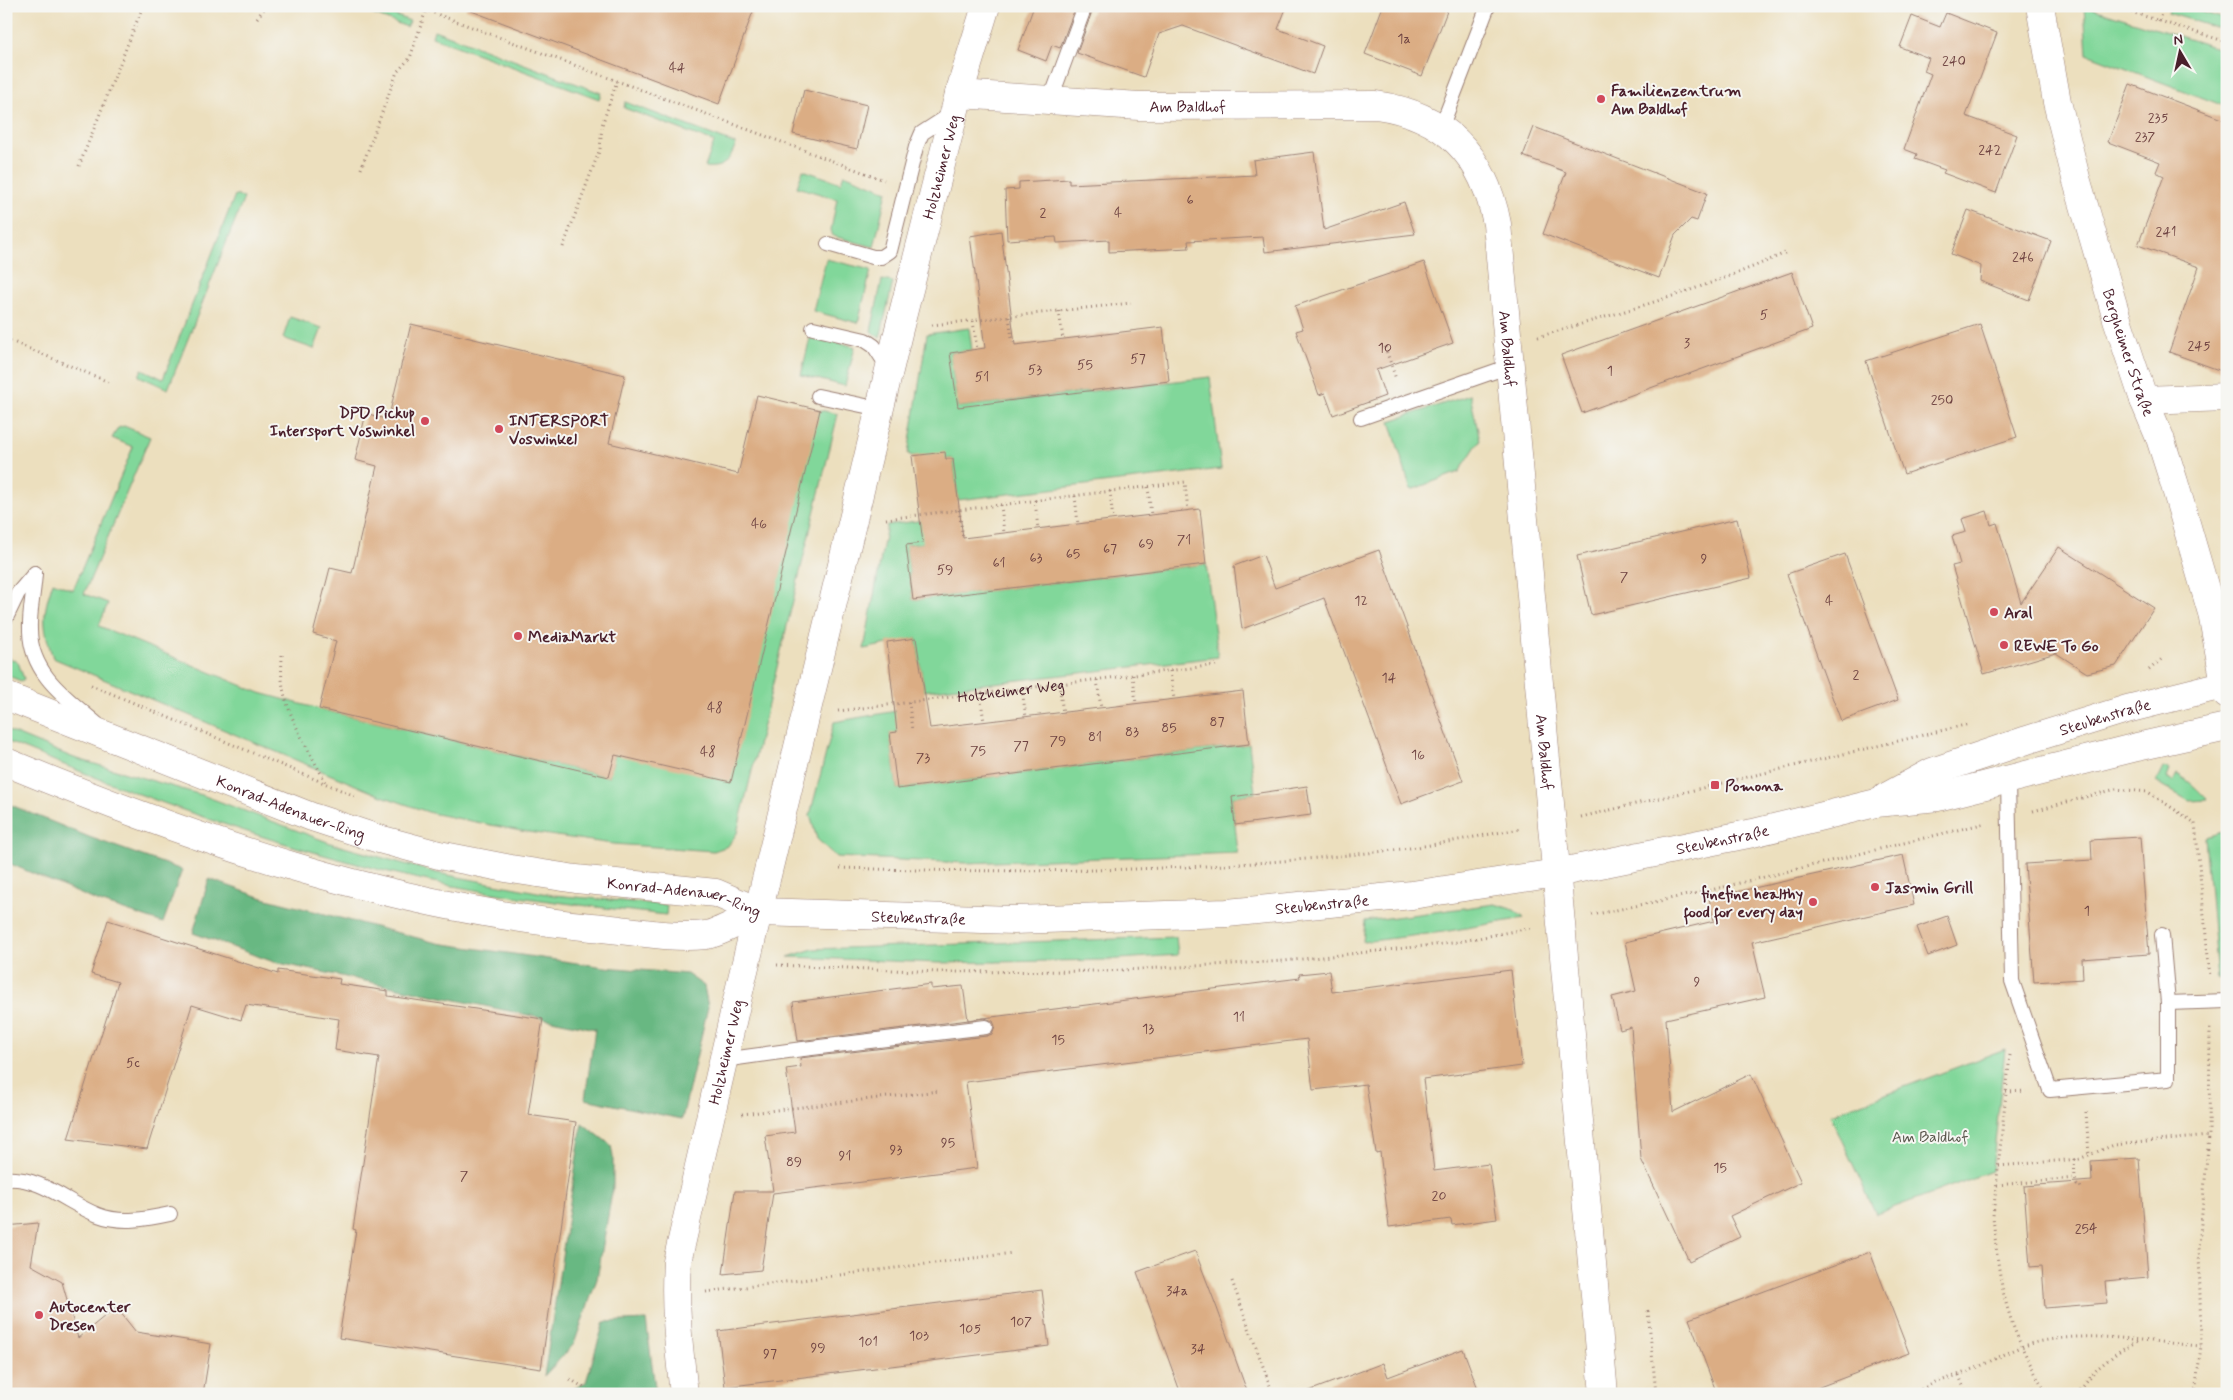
<svg xmlns="http://www.w3.org/2000/svg" width="2233" height="1400" viewBox="0 0 2233 1400" font-family="Mynerve,sans-serif">
<rect width="100%" height="100%" fill="#f6f6f2"/>
<filter id="ink" filterUnits="userSpaceOnUse"><feTurbulence type="fractalNoise" baseFrequency=".02" numOctaves="2"/><feDisplacementMap in="SourceGraphic" scale="10" xChannelSelector="R" yChannelSelector="G"/><feConvolveMatrix kernelMatrix="1 2 1 2 8 2 1 2 1" color-interpolation-filters="sRGB"/></filter>
<filter id="wash" filterUnits="userSpaceOnUse"><feTurbulence type="fractalNoise" baseFrequency=".0096" numOctaves="4" result="noise"/><feDisplacementMap in="SourceGraphic" scale="20" xChannelSelector="R" yChannelSelector="G"/><feGaussianBlur stdDeviation="1.12" result="paint"/><feColorMatrix in="noise" values="0 0 0 0 0 0 0 0 0 0 0 0 0 0 0 0 0 1.4 0 .05"/><feComposite in="paint" operator="in"/></filter>
<g filter="url(#wash)">
<rect width="100%" height="100%" fill="#ecdfbe"/>
<g fill="#81d79a" stroke="#667b62">
<path d="M 351,6 L 371,6 L 410,21 L 407,27 Z"/>
<path d="M 2084,6 L 2227,51 L 2227,107 L 2087,54 Z"/>
<path d="M 2170,6 L 2184,6 L 2227,20 L 2227,31 L 2168,13 Z"/>
<path d="M 434,30 L 601,93 L 599,99 L 432,37 Z"/>
<path d="M 625,102 L 736,144 C 729,161 724,169 705,167 L 714,142 L 624,108 Z"/>
<path d="M 803,170 L 841,183 L 844,174 L 887,191 L 874,247 L 833,236 L 831,230 L 837,199 L 797,187 Z"/>
<path d="M 235,195 L 244,198 L 168,389 L 139,376 L 142,369 L 163,379 Z"/>
<path d="M 826,259 L 871,270 L 858,323 L 813,311 Z"/>
<path d="M 882,280 L 893,282 L 880,338 L 871,331 Z"/>
<path d="M 290,317 L 322,328 L 314,349 L 283,338 Z"/>
<path d="M 969,328 L 972,350 L 950,353 L 958,407 L 1210,377 L 1221,469 L 958,500 L 953,459 L 912,456 L 908,454 L 927,334 Z"/>
<path d="M 811,334 L 855,347 L 845,386 L 801,375 Z"/>
<path d="M 1470,395 L 1480,440 L 1459,472 L 1411,490 L 1390,421 Z"/>
<path d="M 820,410 L 838,414 L 737,833 L 728,846 L 714,851 L 613,844 L 521,831 L 431,813 L 379,795 L 53,658 C 42,625 42,615 53,582 L 73,590 L 133,447 L 112,438 L 118,428 L 124,426 L 150,437 L 84,594 L 108,603 L 99,626 L 260,693 L 319,709 L 609,777 L 615,755 Z"/>
<path d="M 955,516 L 958,539 L 906,545 L 913,600 L 1206,564 L 1218,657 L 924,691 L 916,638 L 864,649 L 887,525 Z"/>
<path d="M 6,657 L 18,662 L 24,679 L 21,681 L 6,675 Z"/>
<path d="M 902,710 L 905,731 L 890,733 L 897,789 L 1249,744 L 1255,793 L 1232,797 L 1238,853 L 966,863 L 836,857 L 817,839 L 810,815 L 834,722 Z"/>
<path d="M 6,730 L 74,758 L 202,795 L 333,844 L 437,873 L 553,895 L 667,905 L 666,915 C 588,906 510,898 433,882 C 287,851 144,799 6,741 Z"/>
<path d="M 2163,768 L 2169,770 L 2166,778 L 2173,782 L 2177,774 C 2190,781 2198,790 2208,800 L 2189,801 L 2156,782 Z"/>
<path d="M 2226,831 L 2227,952 L 2224,980 L 2217,978 L 2205,837 Z"/>
<path d="M 1495,904 L 1514,910 L 1524,918 L 1443,932 L 1363,942 L 1365,921 Z"/>
<path d="M 1176,937 L 1178,955 L 1105,960 L 939,963 L 788,957 L 813,949 Z"/>
<path d="M 2005,1049 L 1992,1171 L 1876,1214 L 1830,1115 Z"/>
</g>
<g fill="#68b882" stroke="#596c56">
<path d="M 6,803 L 89,837 L 182,870 L 163,923 L 97,901 L 6,862 Z"/>
<path d="M 209,879 L 263,898 L 437,943 L 605,967 L 687,974 L 704,986 L 708,1007 L 682,1119 L 585,1099 L 595,1029 L 274,962 L 193,933 Z"/>
<path d="M 582,1123 L 611,1145 L 613,1157 L 613,1187 L 597,1279 L 574,1344 L 544,1376 Z"/>
<path d="M 646,1320 L 656,1394 L 565,1394 L 586,1382 L 604,1322 Z"/>
</g>
<g id="blocks">
<g fill="#dbad84">
<path d="M 466,6 L 755,6 L 719,104 L 466,9 Z"/>
<path d="M 1034,6 L 1076,6 L 1060,48 L 1052,45 L 1046,61 L 1018,50 Z"/>
<path d="M 1094,6 L 1287,6 L 1278,29 L 1323,46 L 1313,74 L 1183,26 L 1159,34 L 1144,77 L 1077,53 Z"/>
<path d="M 1383,6 L 1449,6 L 1422,76 L 1365,54 Z"/>
<path d="M 1946,13 L 1997,33 L 1966,116 L 2017,135 L 1996,193 L 1943,173 L 1945,170 L 1915,159 L 1917,154 L 1904,149 L 1931,74 L 1924,71 L 1929,58 L 1900,47 L 1912,16 L 1940,27 Z"/>
<path d="M 2130,84 L 2227,121 L 2227,373 L 2169,352 L 2199,267 L 2138,245 L 2164,176 L 2156,172 L 2160,162 L 2108,142 Z"/>
<path d="M 804,90 L 867,105 L 857,149 L 793,134 Z"/>
<path d="M 1534,127 L 1707,193 L 1697,221 L 1691,219 L 1675,235 L 1659,278 L 1543,234 L 1566,172 L 1523,156 Z"/>
<path d="M 1314,152 L 1324,230 L 1404,202 L 1415,234 L 1265,252 L 1263,237 L 1188,241 L 1189,248 L 1109,252 L 1109,240 L 1057,243 L 1056,237 L 1007,240 L 1005,190 L 1019,189 L 1019,182 L 1069,179 L 1069,184 L 1255,175 L 1253,160 Z"/>
<path d="M 1968,210 L 2051,241 L 2029,300 L 1980,281 L 1981,266 L 1951,254 Z"/>
<path d="M 1001,231 L 1015,345 L 1163,327 L 1169,381 L 958,407 L 950,353 L 985,348 L 970,236 Z"/>
<path d="M 1424,262 L 1453,343 L 1376,370 L 1385,396 L 1333,415 L 1325,393 L 1319,395 L 1296,331 L 1303,329 L 1295,306 Z"/>
<path d="M 1792,272 L 1812,329 L 1582,413 L 1561,355 Z"/>
<path d="M 411,324 L 625,375 L 609,443 L 738,474 L 757,395 L 820,410 L 731,782 L 615,755 L 609,777 L 319,709 L 336,641 L 313,634 L 330,568 L 352,573 L 377,466 L 355,460 L 366,413 L 388,420 Z"/>
<path d="M 1980,324 L 2017,437 L 1904,474 L 1866,361 Z"/>
<path d="M 945,452 L 946,459 L 953,459 L 963,538 L 1200,509 L 1206,564 L 913,600 L 906,545 L 923,543 L 912,456 Z"/>
<path d="M 1987,511 L 1991,525 L 1997,523 L 2021,603 L 2059,547 L 2154,608 L 2116,666 L 2087,673 L 2056,653 L 1984,674 L 1952,566 L 1960,564 L 1952,536 L 1966,532 L 1962,519 Z"/>
<path d="M 1737,519 L 1751,578 L 1591,615 L 1577,556 Z"/>
<path d="M 1379,550 L 1463,781 L 1401,804 L 1324,598 L 1242,629 L 1234,566 L 1263,555 L 1275,588 Z"/>
<path d="M 1845,554 L 1898,700 L 1841,721 L 1787,574 Z"/>
<path d="M 916,638 L 930,728 L 1243,691 L 1249,744 L 897,789 L 890,733 L 897,732 L 887,642 Z"/>
<path d="M 1307,786 L 1311,815 L 1235,825 L 1232,797 Z"/>
<path d="M 2140,837 L 2149,954 L 2082,959 L 2083,979 L 2034,982 L 2025,864 L 2092,860 L 2091,840 Z"/>
<path d="M 1903,855 L 1914,905 L 1752,942 L 1765,997 L 1666,1019 L 1673,1112 L 1751,1074 L 1801,1182 L 1730,1216 L 1740,1237 L 1689,1261 L 1641,1159 L 1631,1027 L 1620,1030 L 1612,997 L 1636,991 L 1625,942 L 1714,921 L 1709,898 Z"/>
<path d="M 1947,916 L 1957,945 L 1928,956 L 1917,927 Z"/>
<path d="M 108,920 L 278,974 L 278,970 L 340,979 L 339,984 L 388,991 L 388,996 L 543,1019 L 528,1115 L 576,1122 L 541,1369 L 339,1338 L 356,1230 L 353,1229 L 379,1057 L 335,1050 L 339,1019 L 246,1005 L 241,1020 L 192,1005 L 147,1149 L 68,1139 L 118,982 L 91,974 Z"/>
<path d="M 1511,970 L 1522,1066 L 1423,1079 L 1434,1171 L 1489,1164 L 1497,1219 L 1452,1225 L 1451,1219 L 1389,1227 L 1380,1152 L 1376,1153 L 1366,1084 L 1313,1090 L 1307,1039 L 966,1082 L 977,1168 L 773,1193 L 761,1270 L 723,1274 L 735,1191 L 773,1191 L 765,1136 L 795,1132 L 786,1069 L 801,1067 L 800,1058 L 987,1036 L 992,1034 L 995,1026 L 993,1021 L 985,1018 L 798,1041 L 793,1002 L 931,984 L 931,989 L 963,986 L 968,1020 L 1300,978 L 1299,974 L 1329,971 L 1332,992 Z"/>
<path d="M 2139,1158 L 2148,1277 L 2105,1281 L 2107,1303 L 2045,1308 L 2042,1266 L 2030,1267 L 2024,1186 L 2092,1181 L 2091,1161 Z"/>
<path d="M 38,1223 L 31,1265 L 62,1282 L 78,1338 L 116,1307 L 136,1332 L 211,1344 L 203,1394 L 6,1394 L 6,1226 Z"/>
<path d="M 1195,1251 L 1217,1308 L 1248,1394 L 1181,1394 L 1137,1272 Z"/>
<path d="M 1870,1252 L 1909,1353 L 1801,1394 L 1717,1394 L 1689,1319 Z"/>
<path d="M 1042,1290 L 1049,1346 L 725,1387 L 718,1331 Z"/>
<path d="M 1463,1349 L 1480,1394 L 1309,1394 L 1309,1391 L 1383,1363 L 1388,1377 Z"/>
</g>
</g>
</g>
<g filter="url(#ink)">
<use href="#blocks" fill-opacity="0" stroke="#9b7f74" stroke-width="1"/>
<g fill="none" stroke-linecap="round" stroke-linejoin="round">
<defs>
<g id="lane">
<path d="M 1050,101 L 1085,6"/>
<path d="M 1441,128 L 1488,6"/>
<path d="M 828,244 L 873,257 L 881,257 L 890,251 L 916,147 L 922,133 L 953,113"/>
<path d="M 813,328 L 865,340 L 874,346 L 889,369"/>
<path d="M 818,396 L 880,409"/>
<path d="M 1361,418 L 1510,366"/>
<path d="M 35,573 C 34,592 29,612 30,631 C 31,675 67,698 97,724"/>
<path d="M 6,618 L 18,593 L 35,573"/>
<path d="M 2008,780 L 2012,981 L 2050,1090 L 2168,1079 L 2168,1003 L 2162,935"/>
<path d="M 2168,1003 L 2227,1001"/>
<path d="M 723,1060 L 795,1050 L 986,1027"/>
<path d="M 6,1179 C 40,1176 69,1204 98,1215 C 121,1224 147,1219 170,1214"/>
</g>
<g id="street">
<path id="s2" d="M 959,94 L 1139,106 L 1376,105 C 1446,115 1484,155 1497,224 L 1604,1394"/>
<path d="M 2144,400 L 2227,397"/>
<path id="s3" d="M 684,1394 C 679,1349 674,1307 677,1262 L 741,983 L 899,329 L 959,94 L 986,6"/>
</g>
<g id="secondary">
<path id="s4" d="M 2040,6 L 2057,102 L 2076,178 L 2117,319 L 2144,400 L 2160,438 L 2174,482 L 2212,613 L 2227,694"/>
</g>
<g id="primary">
<path id="s5" d="M 6,696 L 312,817 L 379,839 L 439,855 L 511,869 L 576,879 L 716,893 L 760,912 L 1014,920 L 1227,913 L 1412,895 L 1556,873 L 1753,833 L 1876,803 L 1938,797 L 2137,747 L 2227,727"/>
<path d="M 6,762 C 194,840 388,907 592,927 C 629,930 669,939 706,935 C 718,934 747,917 760,912"/>
<path id="s6" d="M 1886,797 L 1932,772 L 2027,740 L 2127,709 L 2227,684"/>
</g>
</defs>
<use href="#lane" stroke="#9b7f74" stroke-width="16"/>
<use href="#street" stroke="#9b7f74" stroke-width="29"/>
<use href="#secondary" stroke="#9b7f74" stroke-width="29"/>
<use href="#primary" stroke="#9b7f74" stroke-width="29"/>
<g stroke="#9b7f74" stroke-width="3" stroke-dasharray="1 4" stroke-linecap="butt">
<path d="M 415,6 L 884,180"/>
<path d="M 2112,6 L 2227,42"/>
<path d="M 257,18 L 266,6"/>
<path d="M 2159,21 L 2163,6"/>
<path d="M 79,166 L 143,6"/>
<path d="M 361,169 L 397,72 L 410,58 L 426,10"/>
<path d="M 563,247 L 600,149 L 602,125 L 617,81"/>
<path d="M 1059,311 L 1063,339"/>
<path d="M 1009,317 L 1013,345"/>
<path d="M 973,321 L 977,349"/>
<path d="M 932,325 L 1131,303"/>
<path d="M 1538,337 C 1621,312 1706,289 1785,253"/>
<path d="M 6,339 L 111,383"/>
<path d="M 1385,347 L 1396,379"/>
<path d="M 1148,487 L 1151,515"/>
<path d="M 1110,491 L 1113,520"/>
<path d="M 1075,496 L 1078,524"/>
<path d="M 1035,500 L 1038,529"/>
<path d="M 1001,505 L 1004,533"/>
<path d="M 959,510 L 963,538"/>
<path d="M 886,519 L 1185,482 L 1188,511"/>
<path d="M 282,655 C 282,663 281,671 282,679 C 284,712 311,754 326,783"/>
<path d="M 2149,670 L 2164,657"/>
<path d="M 1170,671 L 1174,699"/>
<path d="M 1133,675 L 1136,704"/>
<path d="M 1097,680 L 1101,708"/>
<path d="M 1059,684 L 1063,713"/>
<path d="M 91,685 L 355,796"/>
<path d="M 1022,689 L 1026,717"/>
<path d="M 980,693 L 984,722"/>
<path d="M 909,702 L 912,731"/>
<path id="s1" d="M 838,711 L 1216,665"/>
<path d="M 2033,811 L 2116,789 L 2148,792 L 2195,823 L 2210,977"/>
<path d="M 1581,817 L 1969,724"/>
<path d="M 840,868 C 1032,874 1226,872 1417,847 C 1452,842 1487,834 1521,829"/>
<path d="M 1592,915 L 1707,891 L 1986,823"/>
<path d="M 777,965 L 940,972 L 1106,971 L 1284,961 L 1452,943 L 1530,928"/>
<path d="M 2010,1055 L 1993,1216 C 1996,1248 1999,1282 2009,1313 C 2017,1341 2032,1368 2047,1394"/>
<path d="M 2006,1092 L 2026,1091"/>
<path d="M 2086,1112 L 2089,1155"/>
<path d="M 742,1114 L 939,1091"/>
<path d="M 2074,1159 L 2075,1178"/>
<path d="M 1999,1166 L 2079,1159 L 2114,1145 L 2209,1136"/>
<path d="M 1997,1185 L 2075,1178 L 2077,1185 L 2080,1185 L 2081,1189"/>
<path d="M 1232,1281 L 1273,1394"/>
<path d="M 706,1292 L 1013,1253"/>
<path d="M 1648,1311 L 1656,1394"/>
<path d="M 1959,1375 L 1966,1394"/>
<path d="M 570,1379 L 594,1394"/>
<path d="M 1912,1394 C 1931,1383 1951,1378 1971,1370 C 1993,1361 2015,1347 2038,1342 C 2091,1330 2148,1342 2201,1346"/>
<path d="M 2077,1394 L 2098,1368 L 2122,1349 L 2138,1341"/>
<path d="M 2195,1394 L 2201,1346 L 2199,1246 L 2209,1136 L 2210,1025"/>
</g>
<use href="#lane" stroke="#fff" stroke-width="14"/>
<use href="#street" stroke="#fff" stroke-width="28"/>
<use href="#secondary" stroke="#fff" stroke-width="28"/>
<use href="#primary" stroke="#fff" stroke-width="28"/>
</g>
</g>
<g fill="#d1495b" stroke="#f6f6f2" stroke-width="2">
<circle cx="1601" cy="99" r="5"/>
<circle cx="425" cy="421" r="5"/>
<circle cx="499" cy="429" r="5"/>
<circle cx="1994" cy="612" r="5"/>
<circle cx="518" cy="636" r="5"/>
<circle cx="2004" cy="645" r="5"/>
<rect x="1710" y="780" width="10" height="10" rx="2.5"/>
<circle cx="1875" cy="887" r="5"/>
<circle cx="1813" cy="902" r="5"/>
<circle cx="39" cy="1315" r="5"/>
</g>
<g text-anchor="middle" stroke-width="4" stroke-linejoin="round" paint-order="stroke">
<g font-size="14" fill="#6e4241">
<text x="1404" y="43">1a</text>
<text x="1954" y="65">240</text>
<text x="677" y="72">44</text>
<text x="2158" y="122">235</text>
<text x="2145" y="141">237</text>
<text x="1990" y="154">242</text>
<text x="1190" y="204">6</text>
<text x="1043" y="217">2</text>
<text x="1118" y="217">4</text>
<text x="2166" y="236">241</text>
<text x="2023" y="261">246</text>
<text x="1764" y="319">5</text>
<text x="1687" y="347">3</text>
<text x="2199" y="350">245</text>
<text x="1385" y="352">10</text>
<text x="1138" y="363">57</text>
<text x="1085" y="369">55</text>
<text x="1035" y="374">53</text>
<text x="1610" y="375">1</text>
<text x="982" y="381">51</text>
<text x="1942" y="404">250</text>
<text x="759" y="528">46</text>
<text x="1184" y="544">71</text>
<text x="1146" y="548">69</text>
<text x="1110" y="553">67</text>
<text x="1073" y="558">65</text>
<text x="1036" y="562">63</text>
<text x="1704" y="563">9</text>
<text x="999" y="567">61</text>
<text x="945" y="574">59</text>
<text x="1624" y="581">7</text>
<text x="1361" y="605">12</text>
<text x="1829" y="605">4</text>
<text x="1856" y="679">2</text>
<text x="1389" y="682">14</text>
<text x="715" y="712">48</text>
<text x="1217" y="726">87</text>
<text x="1169" y="732">85</text>
<text x="1132" y="736">83</text>
<text x="1095" y="741">81</text>
<text x="1058" y="745">79</text>
<text x="1021" y="750">77</text>
<text x="978" y="755">75</text>
<text x="708" y="756">48</text>
<text x="1418" y="759">16</text>
<text x="923" y="762">73</text>
<text x="2087" y="915">1</text>
<text x="1697" y="986">9</text>
<text x="1239" y="1021">11</text>
<text x="1148" y="1033">13</text>
<text x="1058" y="1044">15</text>
<text x="133" y="1067">5c</text>
<text x="948" y="1147">95</text>
<text x="896" y="1154">93</text>
<text x="845" y="1160">91</text>
<text x="794" y="1166">89</text>
<text x="1720" y="1172">15</text>
<text x="464" y="1180">7</text>
<text x="1439" y="1200">20</text>
<text x="2086" y="1233">254</text>
<text x="1177" y="1295">34a</text>
<text x="1021" y="1326">107</text>
<text x="970" y="1333">105</text>
<text x="919" y="1340">103</text>
<text x="868" y="1346">101</text>
<text x="818" y="1352">99</text>
<text x="1198" y="1353">34</text>
<text x="770" y="1358">97</text>
</g>
<g font-size="16" font-weight="bold" fill="#4a1f2b" stroke="#f6f6f2" text-anchor="start">
<text x="1611" y="96">Familienzentrum<tspan x="1611" dy="18">Am Baldhof</tspan></text>
<text x="415" y="418" text-anchor="end">DPD Pickup<tspan x="415" dy="18">Intersport Voswinkel</tspan></text>
<text x="509" y="426">INTERSPORT<tspan x="509" dy="18">Voswinkel</tspan></text>
<text x="2004" y="618">Aral</text>
<text x="528" y="642">MediaMarkt</text>
<text x="2014" y="651">REWE To Go</text>
<text x="1725" y="791">Pomona</text>
<text x="1885" y="893">Jasmin Grill</text>
<text x="1803" y="899" text-anchor="end">finefine healthy<tspan x="1803" dy="18">food for every day</tspan></text>
<text x="49" y="1312">Autocenter<tspan x="49" dy="18">Dresen</tspan></text>
</g>
<g font-size="16" fill="#4a1f2b" stroke="#f6f6f2">
<text dy="6" stroke="none"><textPath href="#s2" startOffset="229">Am Baldhof</textPath></text>
<text dy="6" stroke="none"><textPath href="#s3" startOffset="1259">Holzheimer Weg</textPath></text>
<text dy="6" stroke="none"><textPath href="#s2" startOffset="726">Am Baldhof</textPath></text>
<text dy="6" stroke="none"><textPath href="#s4" startOffset="358">Bergheimer Straße</textPath></text>
<text dy="6" stroke="none"><textPath href="#s1" startOffset="174">Holzheimer Weg</textPath></text>
<text dy="6" stroke="none"><textPath href="#s6" startOffset="234">Steubenstraße</textPath></text>
<text dy="6" stroke="none"><textPath href="#s2" startOffset="1131">Am Baldhof</textPath></text>
<text dy="6" stroke="none"><textPath href="#s5" startOffset="306">Konrad-Adenauer-Ring</textPath></text>
<text dy="6" stroke="none"><textPath href="#s5" startOffset="1758">Steubenstraße</textPath></text>
<text dy="6" stroke="none"><textPath href="#s5" startOffset="711">Konrad-Adenauer-Ring</textPath></text>
<text dy="6" stroke="none"><textPath href="#s5" startOffset="1352">Steubenstraße</textPath></text>
<text dy="6" stroke="none"><textPath href="#s5" startOffset="948">Steubenstraße</textPath></text>
<text dy="6" stroke="none"><textPath href="#s3" startOffset="348">Holzheimer Weg</textPath></text>
</g>
<g font-size="16" fill="#5a564c" stroke="#f6f6f2">
<text x="1930" y="1142">Am Baldhof</text>
</g>
</g>
<rect width="2233" height="1400" fill="none" stroke="#f6f6f2" stroke-width="25"/>
<g transform="translate(2180 52) rotate(351)" stroke="#f6f6f2" stroke-width="4" paint-order="stroke">
<path d="M0-4L9 19L0 12L-9 19Z" fill="#4a1f2b"/>
<text y="-8" font-size="14" font-weight="bold" text-anchor="middle" fill="#4a1f2b">N</text>
</g>
</svg>
